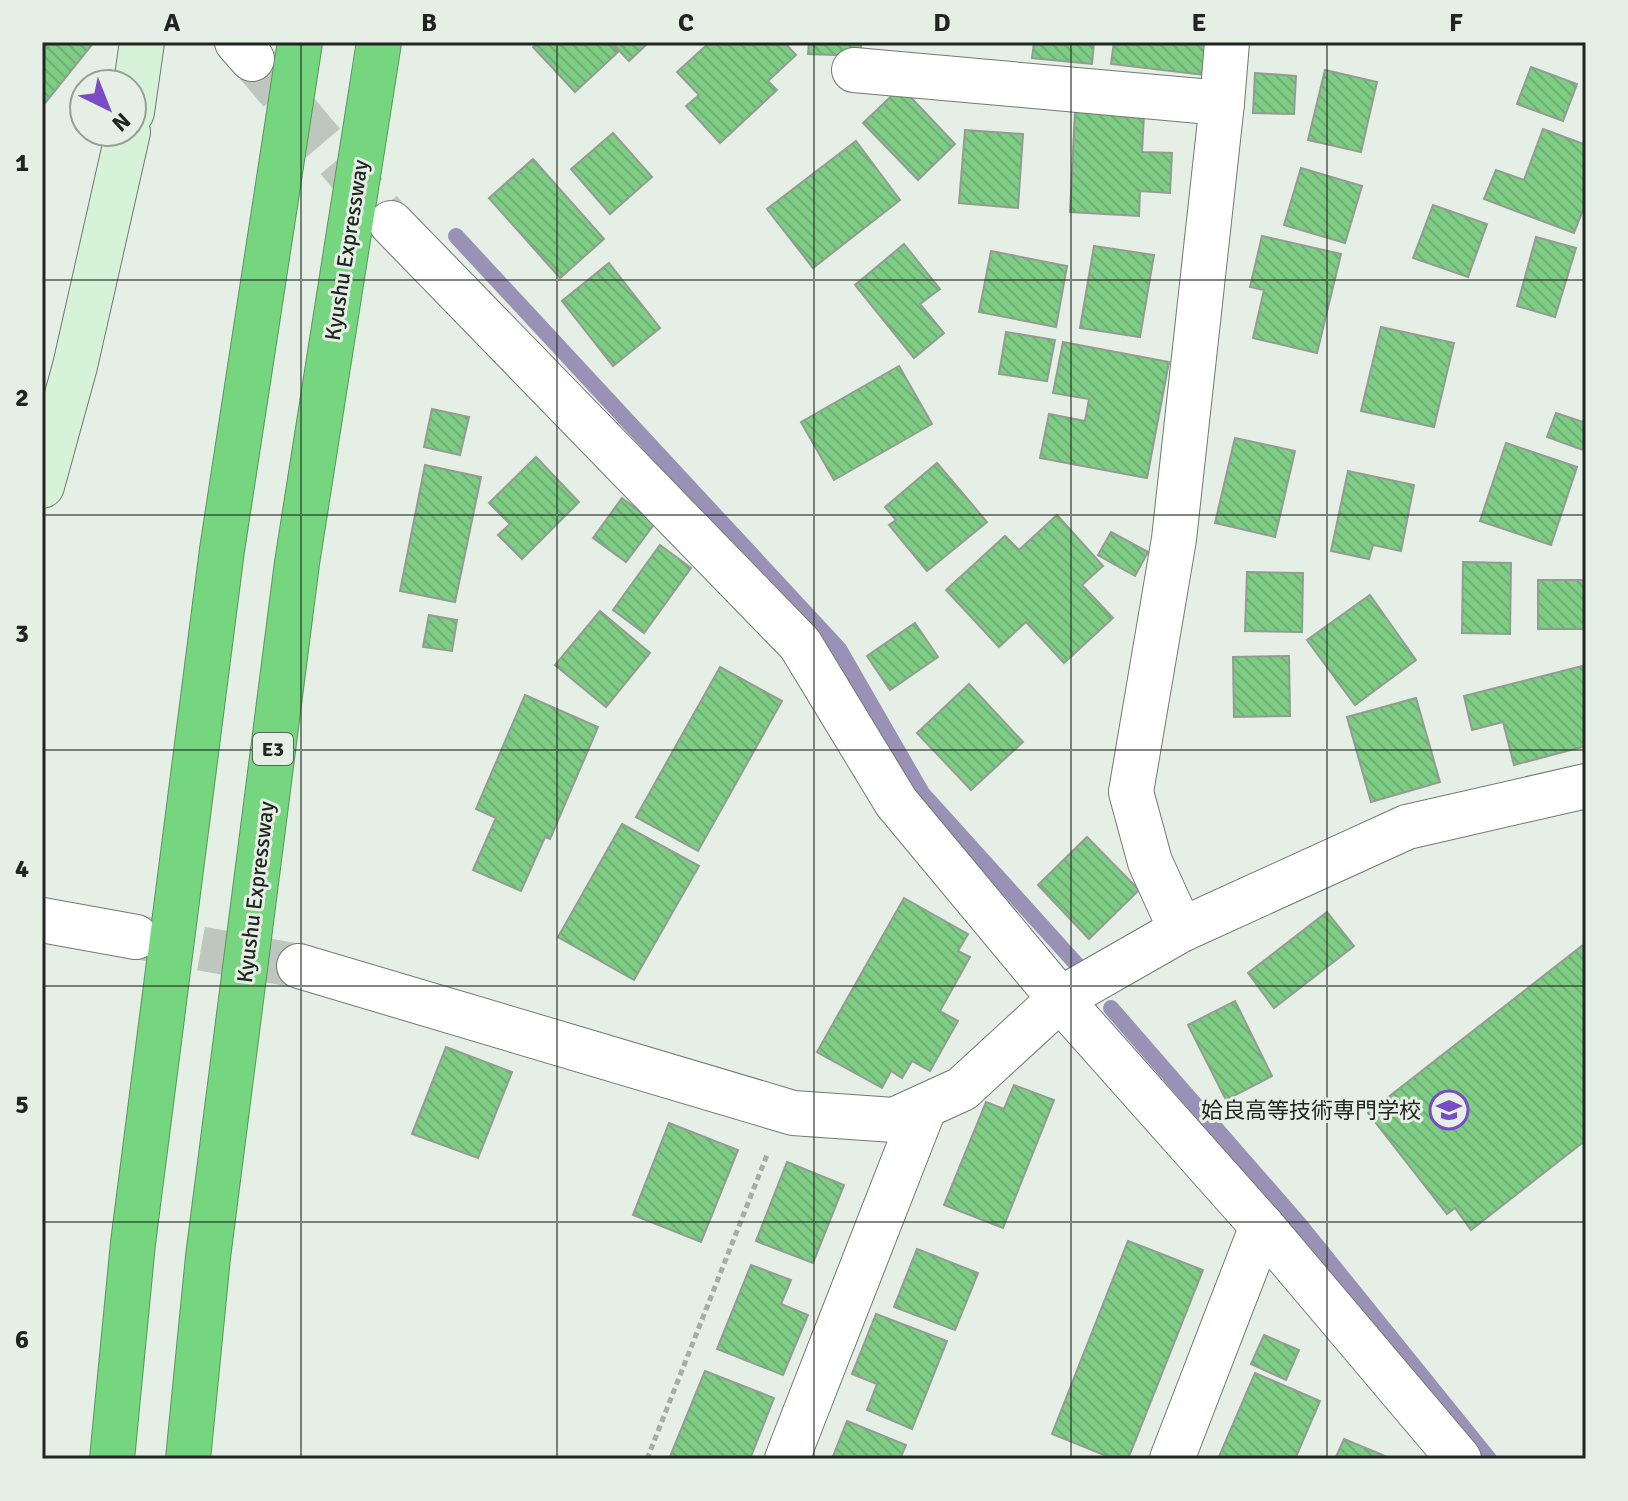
<svg xmlns="http://www.w3.org/2000/svg" width="1628" height="1501" viewBox="0 0 1628 1501" font-family="Signika,'Noto Sans JP',sans-serif">
<defs>
<pattern id="building-back-hatch" width="6" height="6" patternUnits="userSpaceOnUse" patternTransform="scale(2)"><rect width="6" height="6" fill="#7fcc85"/><path d="M-1 5l2 2M0 0l6 6M5-1l2 2" fill="none" stroke="#6daf73"/></pattern>
</defs>
<rect width="100%" height="100%" fill="#e5efe5"/>
<g fill="none" stroke-linecap="round" stroke-linejoin="round">
<g stroke="#9a92b6" stroke-width="16">
<path d="M 456,236 L 839,649 L 922,793 L 1079,967"/>
<path d="M 1111,1008 L 1300,1225 L 1489,1459"/>
</g>
</g>
<g fill="url(#building-back-hatch)" stroke="#939c93" stroke-width="2">
<path d="M 42,42 L 86,42 L 91,46 L 42,107 Z"/>
<path d="M 538,42 L 609,42 L 618,52 L 575,92 L 533,47 Z"/>
<path d="M 611,42 L 649,42 L 629,61 Z"/>
<path d="M 710,42 L 784,42 L 796,55 L 768,81 L 777,90 L 720,143 L 686,106 L 699,95 L 677,72 Z"/>
<path d="M 809,42 L 861,42 L 861,56 L 808,54 Z"/>
<path d="M 1034,42 L 1094,42 L 1092,64 L 1032,58 Z"/>
<path d="M 1114,42 L 1208,42 L 1204,75 L 1111,64 Z"/>
<path d="M 1531,67 L 1577,84 L 1563,121 L 1517,104 Z"/>
<path d="M 1325,70 L 1377,82 L 1361,152 L 1308,140 Z"/>
<path d="M 1255,73 L 1296,76 L 1294,114 L 1253,113 Z"/>
<path d="M 901,87 L 955,144 L 918,180 L 863,123 Z"/>
<path d="M 1075,112 L 1144,115 L 1142,152 L 1172,153 L 1170,193 L 1140,191 L 1139,216 L 1070,212 Z"/>
<path d="M 1543,129 L 1586,145 L 1586,202 L 1574,233 L 1484,199 L 1496,170 L 1524,180 Z"/>
<path d="M 965,130 L 1023,134 L 1018,208 L 959,203 Z"/>
<path d="M 613,133 L 652,177 L 610,214 L 571,169 Z"/>
<path d="M 856,141 L 900,200 L 813,268 L 767,209 Z"/>
<path d="M 533,159 L 604,239 L 560,278 L 489,198 Z"/>
<path d="M 1301,168 L 1362,186 L 1345,243 L 1284,225 Z"/>
<path d="M 1433,205 L 1487,224 L 1468,277 L 1413,258 Z"/>
<path d="M 1262,236 L 1341,254 L 1317,353 L 1253,338 L 1264,290 L 1250,287 Z"/>
<path d="M 1536,237 L 1576,248 L 1555,317 L 1517,306 Z"/>
<path d="M 904,244 L 940,289 L 920,304 L 944,333 L 914,358 L 855,285 Z"/>
<path d="M 1094,246 L 1154,255 L 1140,337 L 1080,328 Z"/>
<path d="M 991,251 L 1067,266 L 1056,327 L 979,312 Z"/>
<path d="M 609,263 L 660,328 L 613,366 L 562,301 Z"/>
<path d="M 1381,327 L 1454,343 L 1434,427 L 1361,411 Z"/>
<path d="M 1006,332 L 1055,340 L 1047,381 L 999,374 Z"/>
<path d="M 1063,342 L 1169,362 L 1147,478 L 1040,458 L 1049,414 L 1085,421 L 1089,399 L 1053,393 Z"/>
<path d="M 899,366 L 932,424 L 834,480 L 801,422 Z"/>
<path d="M 432,409 L 469,417 L 460,455 L 424,447 Z"/>
<path d="M 1556,413 L 1586,423 L 1586,443 L 1583,450 L 1547,437 Z"/>
<path d="M 1235,438 L 1295,451 L 1275,537 L 1215,523 Z"/>
<path d="M 1506,443 L 1577,467 L 1551,545 L 1480,521 Z"/>
<path d="M 536,457 L 579,502 L 522,559 L 498,535 L 510,524 L 489,503 Z"/>
<path d="M 937,463 L 987,522 L 927,571 L 889,525 L 896,520 L 885,507 Z"/>
<path d="M 425,465 L 481,477 L 455,602 L 400,591 Z"/>
<path d="M 1348,471 L 1414,485 L 1401,551 L 1373,545 L 1369,559 L 1331,551 Z"/>
<path d="M 622,498 L 655,523 L 626,562 L 593,538 Z"/>
<path d="M 1057,515 L 1103,566 L 1082,585 L 1113,618 L 1064,663 L 1026,622 L 999,647 L 946,590 L 1005,536 L 1019,550 Z"/>
<path d="M 1111,532 L 1148,552 L 1135,576 L 1098,555 Z"/>
<path d="M 660,545 L 691,568 L 644,633 L 613,610 Z"/>
<path d="M 1463,562 L 1511,563 L 1510,634 L 1462,633 Z"/>
<path d="M 1247,572 L 1303,573 L 1302,632 L 1245,631 Z"/>
<rect x="1538" y="580" width="48" height="49"/>
<path d="M 1370,595 L 1416,660 L 1355,705 L 1307,640 Z"/>
<path d="M 600,611 L 650,653 L 606,707 L 555,665 Z"/>
<path d="M 429,615 L 457,620 L 452,651 L 423,647 Z"/>
<path d="M 915,623 L 938,657 L 890,690 L 867,656 Z"/>
<path d="M 1289,656 L 1290,716 L 1234,717 L 1233,657 Z"/>
<path d="M 1586,665 L 1586,746 L 1514,765 L 1503,722 L 1472,730 L 1464,696 Z"/>
<path d="M 720,667 L 782,701 L 698,851 L 636,817 Z"/>
<path d="M 969,684 L 1023,742 L 971,790 L 917,733 Z"/>
<path d="M 525,695 L 598,727 L 550,839 L 545,837 L 521,891 L 473,870 L 496,818 L 476,809 Z"/>
<path d="M 1416,698 L 1440,782 L 1371,802 L 1347,717 Z"/>
<path d="M 622,824 L 699,866 L 634,980 L 558,937 Z"/>
<path d="M 1087,837 L 1139,890 L 1089,939 L 1038,885 Z"/>
<path d="M 904,898 L 968,934 L 958,951 L 970,957 L 940,1011 L 958,1021 L 930,1071 L 912,1061 L 902,1078 L 891,1071 L 882,1088 L 817,1052 Z"/>
<path d="M 1327,912 L 1354,946 L 1274,1008 L 1248,973 Z"/>
<path d="M 1583,945 L 1586,949 L 1586,1140 L 1471,1230 L 1455,1208 L 1447,1214 L 1368,1113 Z"/>
<path d="M 1235,1001 L 1272,1076 L 1226,1100 L 1188,1025 Z"/>
<path d="M 446,1047 L 512,1072 L 478,1158 L 412,1134 Z"/>
<path d="M 1014,1085 L 1054,1100 L 1003,1228 L 944,1205 L 986,1102 L 1004,1109 Z"/>
<path d="M 669,1123 L 738,1150 L 701,1242 L 633,1215 Z"/>
<path d="M 787,1162 L 844,1185 L 813,1263 L 756,1241 Z"/>
<path d="M 1128,1241 L 1203,1270 L 1128,1459 L 1114,1459 L 1052,1434 Z"/>
<path d="M 917,1249 L 978,1273 L 955,1330 L 894,1307 Z"/>
<path d="M 751,1265 L 791,1280 L 781,1304 L 808,1315 L 783,1375 L 717,1349 Z"/>
<path d="M 876,1314 L 947,1341 L 912,1429 L 867,1410 L 877,1384 L 852,1374 Z"/>
<path d="M 1264,1335 L 1299,1350 L 1286,1380 L 1251,1364 Z"/>
<path d="M 705,1371 L 774,1398 L 750,1459 L 669,1459 Z"/>
<path d="M 1255,1373 L 1320,1401 L 1295,1459 L 1218,1459 Z"/>
<path d="M 847,1421 L 906,1445 L 900,1459 L 832,1459 Z"/>
<path d="M 1344,1439 L 1392,1459 L 1335,1459 Z"/>
</g>
<g fill="none" stroke-linecap="round" stroke-linejoin="round">
<g stroke="#bec7be" stroke-width="44" stroke-dasharray="44 22" stroke-linecap="butt">
<path d="M 252,59 L 391,223"/>
<path d="M 136,937 L 299,966"/>
</g>
<defs>
<g id="street">
<path d="M 237,42 L 252,59"/>
<path d="M 854,70 L 1222,103"/>
<path d="M 391,223 L 800,644 L 896,802 L 1060,999 L 1262,1226 L 1459,1459"/>
<path d="M 42,920 L 136,937"/>
<path d="M 1181,930 L 1150,862 L 1131,792 L 1174,539 L 1222,103 L 1227,42"/>
<path d="M 299,966 L 793,1113 L 894,1120 L 962,1089 L 1060,999 L 1181,930 L 1407,827 L 1586,786"/>
<path d="M 787,1459 L 925,1106"/>
<path d="M 1172,1459 L 1262,1226"/>
</g>
<g id="secondary">
<path d="M 132,112 L 142,42"/>
<path d="M 42,486 L 75,366 L 128,132"/>
</g>
<g id="highway">
<path d="M 112,1459 L 133,1243 L 222,550 L 300,42"/>
<path d="M 188,1459 L 208,1257 L 297,563 L 379,42"/>
</g>
</defs>
<use href="#street" stroke="#717a71" stroke-width="46"/>
<use href="#secondary" stroke="#717a71" stroke-width="46"/>
<use href="#highway" stroke="#58975e" stroke-width="46"/>
<path stroke="#a5ada5" stroke-width="5" stroke-dasharray="6 4" stroke-linecap="butt" d="M 647,1459 L 767,1155"/>
<use href="#street" stroke="#fff" stroke-width="44"/>
<use href="#secondary" stroke="#d6f2d9" stroke-width="44"/>
<use href="#highway" stroke="#76d57f" stroke-width="44"/>
</g>
<path fill="none" stroke="#212521" stroke-width="2" stroke-opacity="0.55" d="M 301,42 L 301,1459M 557,42 L 557,1459M 814,42 L 814,1459M 1071,42 L 1071,1459M 1327,42 L 1327,1459M 42,280 L 1586,280M 42,515 L 1586,515M 42,750 L 1586,750M 42,986 L 1586,986M 42,1222 L 1586,1222"/>
<defs>
<symbol id="school-ring" viewBox="-11 -11 22 22"><circle r="9.5" fill="#e5efe5" stroke="#784cc4" stroke-width="1.5"/><path d="M0-5L7-2L0 1L-7-2ZM-4 1L0 2.5L4 1V4Q0 6-4 4Z" fill="#784cc4"/></symbol>
</defs>
<g fill-rule="evenodd">
<use href="#school-ring" x="1427" y="1088" width="44" height="44"/>
</g>
<g text-anchor="middle" stroke-width="6" stroke-linejoin="round" paint-order="stroke">
<rect fill="#e5efe5" stroke="#5c625c" stroke-width="2" x="253" y="733" width="40" height="32" rx="6"/>
<g font-size="20" font-weight="bold" fill="#212521">
<text x="273" y="756">E3</text>
</g>
<g font-size="22" fill="#212521" stroke="#e5efe5">
<text transform="translate(346 250) rotate(-81)" y="8">Kyushu Expressway</text>
<text transform="translate(255 892) rotate(-83)" y="8">Kyushu Expressway</text>
</g>
<g font-size="22" fill="#212521" stroke="#e5efe5" text-anchor="end">
<text x="1421" y="1118">姶良高等技術専門学校</text>
</g>
</g>
<rect width="1628" height="1501" fill="none" stroke="#e5efe5" stroke-width="88"/>
<g transform="translate(108 108) rotate(137)"><circle r="38" fill="#e5efe5" stroke="#979e97" stroke-width="2"/>
<path d="M0-6L14 30L0 20L-14 30Z" fill="#784cc4"/>
<text y="-12" font-size="22" font-weight="bold" text-anchor="middle" fill="#212521">N</text>
</g>
<rect x="44" y="44" width="1540" height="1413" fill="none" stroke="#212521" stroke-width="3"/>
<g font-size="26" text-anchor="middle" font-weight="bold" fill="#212521">
<text x="172" y="31">A</text>
<text x="429" y="31">B</text>
<text x="686" y="31">C</text>
<text x="942" y="31">D</text>
<text x="1199" y="31">E</text>
<text x="1456" y="31">F</text>
<text x="22" y="171">1</text>
<text x="22" y="406">2</text>
<text x="22" y="642">3</text>
<text x="22" y="877">4</text>
<text x="22" y="1113">5</text>
<text x="22" y="1348">6</text>
</g>
</svg>
